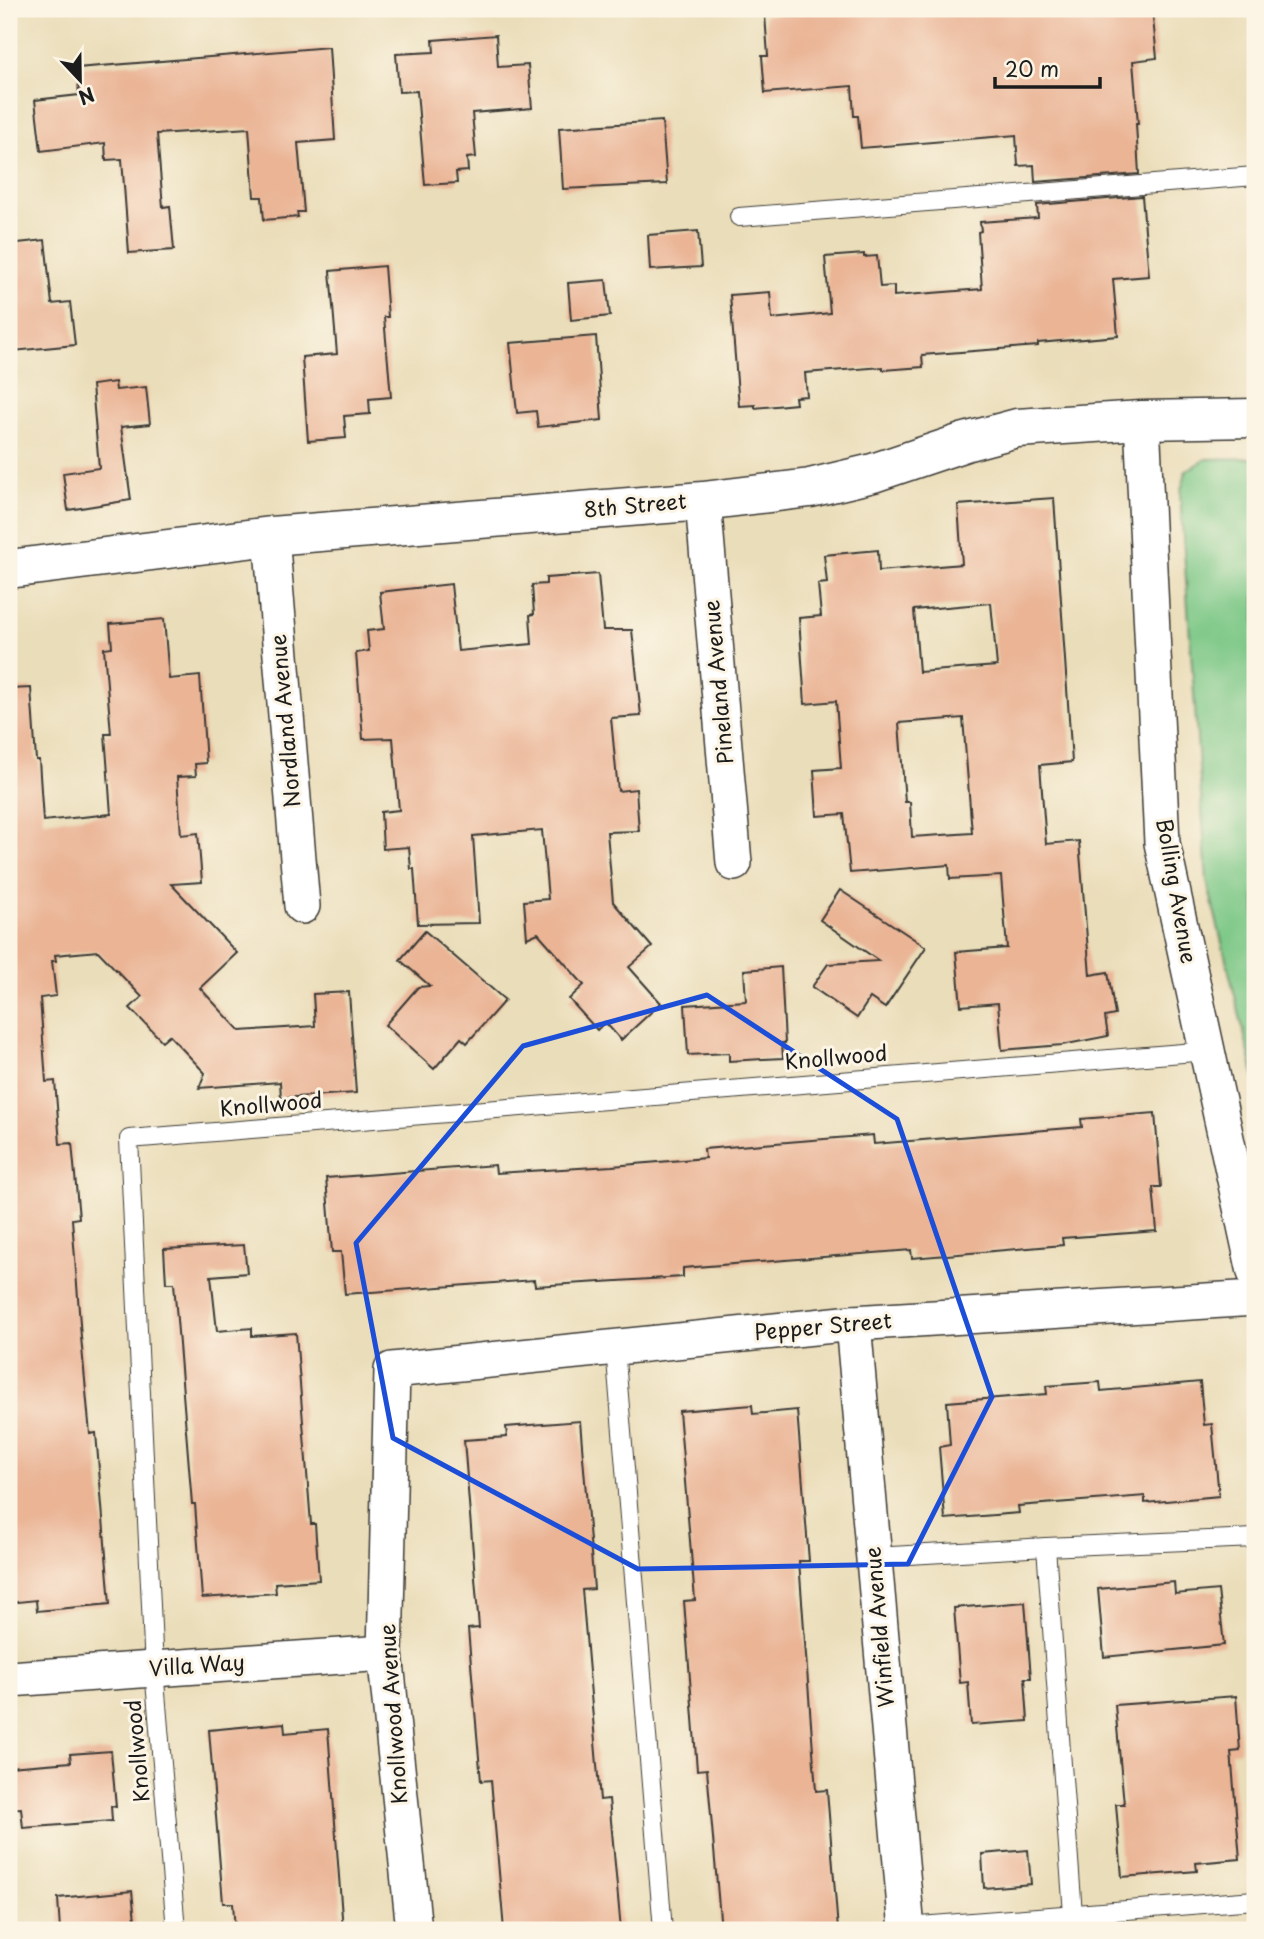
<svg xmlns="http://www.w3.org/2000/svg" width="1264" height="1939" viewBox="0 0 1264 1939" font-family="'Playpen Sans',sans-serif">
<rect width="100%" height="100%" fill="#fcf5e5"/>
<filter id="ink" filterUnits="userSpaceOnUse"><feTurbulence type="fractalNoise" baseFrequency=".0143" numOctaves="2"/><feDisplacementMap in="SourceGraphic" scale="14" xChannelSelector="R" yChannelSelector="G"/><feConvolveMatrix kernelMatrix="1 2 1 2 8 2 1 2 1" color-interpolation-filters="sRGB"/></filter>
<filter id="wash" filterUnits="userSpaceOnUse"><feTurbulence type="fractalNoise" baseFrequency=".00686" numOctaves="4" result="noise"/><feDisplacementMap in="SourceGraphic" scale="28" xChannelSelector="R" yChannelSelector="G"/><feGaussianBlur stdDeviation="1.57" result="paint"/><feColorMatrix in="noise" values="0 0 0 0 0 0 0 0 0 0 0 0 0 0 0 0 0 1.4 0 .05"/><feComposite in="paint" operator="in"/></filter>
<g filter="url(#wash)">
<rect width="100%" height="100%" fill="#eaddb9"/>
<path fill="#7dc887" stroke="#4c7252" stroke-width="2" d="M 1255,458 L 1255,1078 L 1207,881 L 1180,494 L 1186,471 L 1206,459 Z"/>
<g id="blocks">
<g fill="#eab495" fill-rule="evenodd">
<path d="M 783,9 L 1152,9 L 1157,58 L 1133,61 L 1138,124 L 1136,124 L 1139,174 L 1035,182 L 1034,165 L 1018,166 L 1016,135 L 861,148 L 858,116 L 854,116 L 852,86 L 765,93 L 762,56 L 768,56 L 765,15 L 784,14 Z"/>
<path d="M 496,35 L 498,67 L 528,65 L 532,108 L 472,113 L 476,157 L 467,158 L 468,171 L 456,172 L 457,183 L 425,185 L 417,91 L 399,92 L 396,54 L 434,52 L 433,40 Z"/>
<path d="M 329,47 L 335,140 L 298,143 L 304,212 L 297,212 L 298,217 L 264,220 L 262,197 L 254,197 L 249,128 L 157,134 L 163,207 L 170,206 L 174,250 L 129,253 L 122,159 L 106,160 L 105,143 L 41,151 L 35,100 L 79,95 L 77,68 Z"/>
<path d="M 662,121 L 667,184 L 563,189 L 559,128 Z"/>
<path d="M 1142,196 L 1149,276 L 1113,279 L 1118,336 L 1038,343 L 1038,346 L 922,355 L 923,367 L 883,370 L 883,367 L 805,373 L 807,396 L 795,397 L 796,404 L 755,408 L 755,405 L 739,406 L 730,295 L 770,292 L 772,319 L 830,313 L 825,257 L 864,254 L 864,257 L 877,256 L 880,287 L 894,286 L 894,296 L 982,289 L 978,232 L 981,231 L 980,222 L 1038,218 L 1037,205 Z"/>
<path d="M 698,231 L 701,267 L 650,270 L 648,235 Z"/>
<path d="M 45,240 L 52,304 L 70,302 L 75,345 L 13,351 L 9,309 L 9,244 Z"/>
<path d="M 384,266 L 388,317 L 384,317 L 391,397 L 369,399 L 370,414 L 344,416 L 346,438 L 308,441 L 302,357 L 337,354 L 330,271 Z"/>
<path d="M 606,280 L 610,316 L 571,320 L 568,283 Z"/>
<path d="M 596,336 L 602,420 L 538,427 L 536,411 L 517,413 L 510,343 Z"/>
<path d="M 115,382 L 116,390 L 146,387 L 150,424 L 121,427 L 131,500 L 68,510 L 63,473 L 99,468 L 92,385 Z"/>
<path d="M 1054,498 L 1072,762 L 1040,765 L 1046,844 L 1079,841 L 1090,975 L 1108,972 L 1115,1015 L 1105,1017 L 1108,1036 L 1062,1045 L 1002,1050 L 998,1003 L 961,1006 L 956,952 L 1007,948 L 1001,876 L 950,879 L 949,865 L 850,873 L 844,814 L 817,816 L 814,770 L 841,768 L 836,701 L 805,704 L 799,618 L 821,616 L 818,584 L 827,583 L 824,555 L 878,550 L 879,571 L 962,564 L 958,505 ZM 991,603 L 997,666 L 919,672 L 914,610 ZM 963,718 L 972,833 L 912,837 L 910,802 L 905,802 L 899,723 Z"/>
<path d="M 598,574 L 603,630 L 632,630 L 641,716 L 611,718 L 618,791 L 636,789 L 639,831 L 607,832 L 613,902 L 652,947 L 629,967 L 661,1003 L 621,1040 L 605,1022 L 597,1030 L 569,999 L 584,985 L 538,933 L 527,938 L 524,901 L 548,899 L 542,830 L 473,836 L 479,923 L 418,924 L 414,869 L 411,869 L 409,847 L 383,849 L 381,812 L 399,810 L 393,738 L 363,739 L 356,653 L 369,651 L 367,631 L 384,629 L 380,592 L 451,584 L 458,651 L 532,644 L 530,615 L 534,614 L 532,585 L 546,584 L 546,578 Z"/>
<path d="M 164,619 L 169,679 L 200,676 L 206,763 L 195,764 L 196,776 L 177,777 L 181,835 L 198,833 L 202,882 L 171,884 L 237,953 L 200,988 L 240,1031 L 315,1026 L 313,994 L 349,992 L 356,1093 L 281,1098 L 280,1082 L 199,1088 L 205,1073 L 169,1035 L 162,1041 L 130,1008 L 142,997 L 98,951 L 55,955 L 56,961 L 52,961 L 56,996 L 40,998 L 46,1082 L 55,1081 L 60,1144 L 72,1143 L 79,1218 L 72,1219 L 81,1337 L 90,1434 L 96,1433 L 110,1604 L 37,1611 L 36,1600 L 9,1603 L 9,689 L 31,688 L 36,760 L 39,760 L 43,821 L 111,814 L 105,734 L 111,734 L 104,648 L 112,647 L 110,624 Z"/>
<path d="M 840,890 L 926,947 L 885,1008 L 870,998 L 857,1018 L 812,987 L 828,964 L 879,961 L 820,920 Z"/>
<path d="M 425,931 L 505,1000 L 467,1043 L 461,1038 L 434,1069 L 385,1025 L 418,987 L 430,986 L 400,960 Z"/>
<path d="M 781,967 L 785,1043 L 782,1043 L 783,1058 L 729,1061 L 729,1053 L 688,1055 L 685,1005 L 746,1001 L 744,970 Z"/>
<path d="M 1155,1113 L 1161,1187 L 1153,1187 L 1157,1231 L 1062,1238 L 1063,1245 L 912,1258 L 911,1250 L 683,1268 L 683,1277 L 535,1286 L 534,1280 L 345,1294 L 341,1252 L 332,1252 L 326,1178 L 495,1165 L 496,1173 L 612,1166 L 705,1158 L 704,1149 L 873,1135 L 874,1144 L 1082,1127 L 1081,1119 Z"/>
<path d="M 244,1245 L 247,1273 L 211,1276 L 217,1331 L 252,1328 L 252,1336 L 296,1333 L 311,1524 L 315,1524 L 319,1580 L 275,1583 L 276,1593 L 202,1598 L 195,1504 L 192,1504 L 174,1283 L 166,1283 L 164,1249 Z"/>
<path d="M 1100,1382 L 1101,1391 L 1200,1382 L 1204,1425 L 1212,1424 L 1219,1496 L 1145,1503 L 1145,1496 L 1018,1506 L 1019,1513 L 945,1519 L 939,1447 L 950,1445 L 947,1402 L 1047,1394 L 1046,1386 Z"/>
<path d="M 752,1405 L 753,1414 L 797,1410 L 809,1561 L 799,1561 L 816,1791 L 827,1790 L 838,1930 L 721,1930 L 707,1769 L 697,1770 L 684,1601 L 695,1600 L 679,1411 Z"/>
<path d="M 580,1421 L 594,1589 L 582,1590 L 600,1800 L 609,1799 L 621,1930 L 504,1930 L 491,1780 L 481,1781 L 468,1629 L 479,1628 L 464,1440 L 507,1437 L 506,1427 Z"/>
<path d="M 1174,1582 L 1175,1594 L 1218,1590 L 1224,1645 L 1104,1657 L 1098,1589 Z"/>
<path d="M 1025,1602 L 1031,1678 L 1025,1678 L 1028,1721 L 971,1725 L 968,1682 L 960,1683 L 954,1608 Z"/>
<path d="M 1236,1696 L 1240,1751 L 1231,1752 L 1240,1859 L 1196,1863 L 1197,1871 L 1122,1877 L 1116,1804 L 1124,1804 L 1115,1705 Z"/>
<path d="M 284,1723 L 285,1733 L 328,1729 L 343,1930 L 235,1930 L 233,1903 L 223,1903 L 209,1730 Z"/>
<path d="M 111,1751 L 116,1807 L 111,1806 L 112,1821 L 23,1828 L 21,1808 L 9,1809 L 9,1767 L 71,1762 L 70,1754 Z"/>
<path d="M 1028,1850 L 1031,1884 L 984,1888 L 982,1854 Z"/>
<path d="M 132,1891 L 136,1930 L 60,1930 L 58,1898 Z"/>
</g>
</g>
</g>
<g filter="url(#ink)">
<use href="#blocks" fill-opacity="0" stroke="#3b3934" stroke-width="2"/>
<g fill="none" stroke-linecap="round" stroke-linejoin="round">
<defs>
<g id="service">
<path d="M 739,217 L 1255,176"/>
<path d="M 615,1347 L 663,1930"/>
<path d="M 1046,1547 L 1073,1914"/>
<path d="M 874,1557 L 1046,1547 L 1255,1538"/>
<path d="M 907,1927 L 1255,1900"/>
<path d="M 176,1930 L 154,1669 L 129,1139 L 1207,1051"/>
</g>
<g id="minor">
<path d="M 1142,420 L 1162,843 L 1255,1272"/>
<path d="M 703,501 L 734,863"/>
<path d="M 271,536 L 302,906"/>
<path d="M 853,1323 L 907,1930"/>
<path d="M 9,1679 L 385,1653"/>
<path d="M 414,1930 L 385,1653 L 392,1370 L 853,1323 L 1255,1298"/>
</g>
<path id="tertiary" d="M 9,569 L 271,536 L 703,501 L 810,488 L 873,473 L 965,442 L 1017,428 L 1142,420 L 1255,418"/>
</defs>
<use href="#service" stroke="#3b3934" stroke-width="20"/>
<use href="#minor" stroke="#3b3934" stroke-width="38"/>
<use href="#tertiary" stroke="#3b3934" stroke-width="41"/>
<use href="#service" stroke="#fff" stroke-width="18"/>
<use href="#minor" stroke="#fff" stroke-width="35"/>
<use href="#tertiary" stroke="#fff" stroke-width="38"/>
</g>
</g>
<path fill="none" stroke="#1d4ed8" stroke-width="5" stroke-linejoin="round" d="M 707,995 L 897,1119 L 992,1397 L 908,1564 L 638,1569 L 393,1438 L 356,1243 L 523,1046 Z"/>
<g text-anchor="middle" stroke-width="6" stroke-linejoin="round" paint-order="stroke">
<g font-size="21" fill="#1c1c1c" stroke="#fcf5e5">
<text transform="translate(635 506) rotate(-5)" y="7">8th Street</text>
<text transform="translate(719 682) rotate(-95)" y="7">Pineland Avenue</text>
<text transform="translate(286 721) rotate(-95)" y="7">Nordland Avenue</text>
<text transform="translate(1176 891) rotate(80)" y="7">Bolling Avenue</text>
<text transform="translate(836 1058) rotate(-5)" y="7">Knollwood</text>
<text transform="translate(271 1105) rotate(-5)" y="7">Knollwood</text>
<text transform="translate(823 1327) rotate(-5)" y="7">Pepper Street</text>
<text transform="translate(880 1627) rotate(-95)" y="7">Winfield Avenue</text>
<text transform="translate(197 1666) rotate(-4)" y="7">Villa Way</text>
<text transform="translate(394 1714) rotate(-94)" y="7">Knollwood Avenue</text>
<text transform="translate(138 1751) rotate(-95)" y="7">Knollwood</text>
</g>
</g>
<rect width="1264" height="1939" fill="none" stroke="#fcf5e5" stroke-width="35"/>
<g transform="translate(80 80) rotate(158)" stroke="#fcf5e5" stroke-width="5" paint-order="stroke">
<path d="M0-5L12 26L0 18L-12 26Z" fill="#1c1c1c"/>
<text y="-10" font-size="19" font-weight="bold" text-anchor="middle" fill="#1c1c1c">N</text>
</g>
<path d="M995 77v10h105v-10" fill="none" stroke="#1c1c1c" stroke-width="3.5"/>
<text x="1005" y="77" font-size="21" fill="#1c1c1c" stroke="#fcf5e5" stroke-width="5" paint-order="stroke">20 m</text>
</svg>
